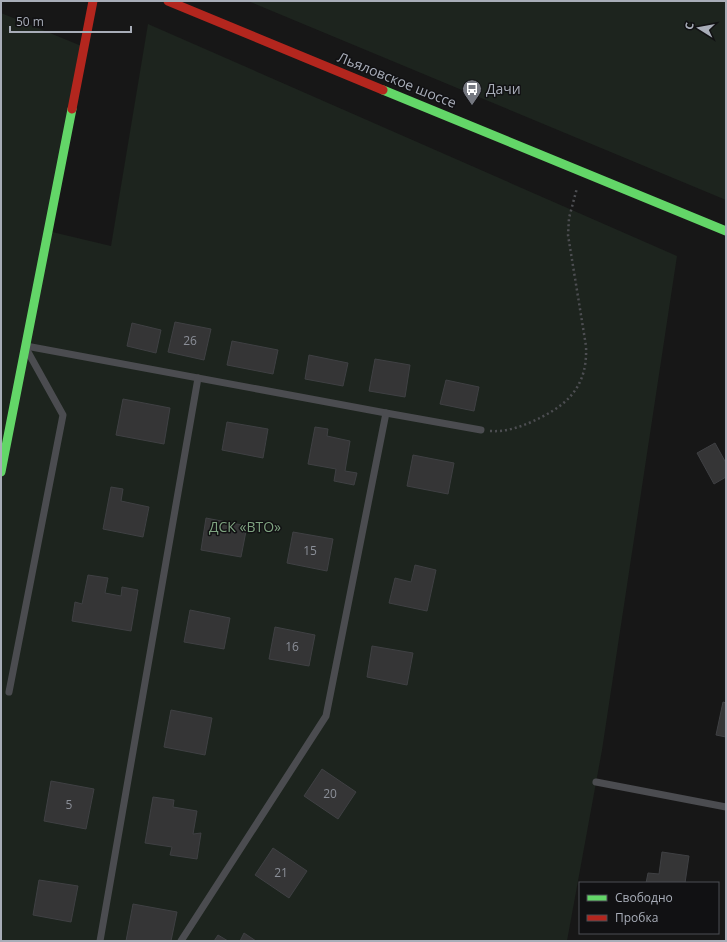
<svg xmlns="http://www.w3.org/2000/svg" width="727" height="942" viewBox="0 0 727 942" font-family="'Open Sans',sans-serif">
<rect width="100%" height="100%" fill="#171717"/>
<g fill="#1d241e">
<path d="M 248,1 L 726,1 L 726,200 Z"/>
<path d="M 1,13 L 84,47 L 48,231 L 111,246 L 148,24 L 677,256 L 602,750 L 567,941 L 1,941 Z"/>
</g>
<g fill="#353536" stroke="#3f4043">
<path d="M 175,322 L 211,329 L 204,360 L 168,352 Z"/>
<path d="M 132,323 L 161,330 L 156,353 L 127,346 Z"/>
<path d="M 232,341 L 278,350 L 273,374 L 227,365 Z"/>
<path d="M 309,355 L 348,363 L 343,386 L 305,379 Z"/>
<path d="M 375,359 L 410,365 L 405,397 L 369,391 Z"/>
<path d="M 446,380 L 479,387 L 474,411 L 440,404 Z"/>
<path d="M 123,399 L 170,408 L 164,444 L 116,435 Z"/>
<path d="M 227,422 L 268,429 L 263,458 L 222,450 Z"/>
<path d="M 315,427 L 328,429 L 327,436 L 350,441 L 345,471 L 357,473 L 354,485 L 334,481 L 336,469 L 308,464 Z"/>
<path d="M 715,443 L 726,463 L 726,477 L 714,484 L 697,453 Z"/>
<path d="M 413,455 L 454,463 L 448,494 L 407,486 Z"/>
<path d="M 111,487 L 123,489 L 121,501 L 149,507 L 143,537 L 103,529 Z"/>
<path d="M 206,518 L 247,526 L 241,557 L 201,550 Z"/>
<path d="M 293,532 L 333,539 L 327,571 L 287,563 Z"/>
<path d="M 415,565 L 436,570 L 427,611 L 389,603 L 395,578 L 411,582 Z"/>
<path d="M 88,575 L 108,578 L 105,593 L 121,596 L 122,587 L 138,590 L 131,631 L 72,621 L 75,602 L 82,604 Z"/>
<path d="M 190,610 L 230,618 L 224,649 L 184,642 Z"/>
<path d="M 275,627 L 315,635 L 309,666 L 269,659 Z"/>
<path d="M 372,646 L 413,653 L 407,685 L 367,677 Z"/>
<path d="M 723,702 L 726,703 L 726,737 L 716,735 Z"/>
<path d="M 171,710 L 212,718 L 205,755 L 164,747 Z"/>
<path d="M 322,769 L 356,792 L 338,819 L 304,796 Z"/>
<path d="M 51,781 L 94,789 L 86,829 L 44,821 Z"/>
<path d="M 153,797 L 174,800 L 173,807 L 197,811 L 193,834 L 201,833 L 197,859 L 170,855 L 172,847 L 145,843 Z"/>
<path d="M 273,848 L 307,871 L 289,898 L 255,875 Z"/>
<path d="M 662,852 L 689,856 L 685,883 L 646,883 L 648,873 L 659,874 Z"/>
<path d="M 39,880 L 78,886 L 71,922 L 33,915 Z"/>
<path d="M 133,904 L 177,912 L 171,941 L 126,941 Z"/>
<path d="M 244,933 L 256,941 L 240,941 Z"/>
<path d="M 218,935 L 228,941 L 214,941 Z"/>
</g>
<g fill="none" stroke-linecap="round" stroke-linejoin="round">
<path stroke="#4d4e52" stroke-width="2.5" stroke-dasharray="2 3" stroke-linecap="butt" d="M 490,431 C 504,432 517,428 529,423 C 566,407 588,388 586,346 L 568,235 L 569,218 L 577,188"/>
<g stroke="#4b4c50" stroke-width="7">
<path d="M 26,346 L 386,413 L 326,716 L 181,941"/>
<path d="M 386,413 L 481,430"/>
<path d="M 9,692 L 63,415 L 28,352"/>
<path d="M 596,782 L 726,807"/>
<path d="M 100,941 L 198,378"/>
</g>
<g stroke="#63d668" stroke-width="9">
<path d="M 383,90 L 726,231"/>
<path d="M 1,472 L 72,109"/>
</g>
<g stroke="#b3261e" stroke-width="9">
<path d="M 168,1 L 383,90"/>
<path d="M 72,109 L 93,1"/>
</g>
</g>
<defs>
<symbol id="bus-pin" viewBox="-11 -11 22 30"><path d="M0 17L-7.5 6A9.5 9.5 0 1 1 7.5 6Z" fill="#757880" stroke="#111113"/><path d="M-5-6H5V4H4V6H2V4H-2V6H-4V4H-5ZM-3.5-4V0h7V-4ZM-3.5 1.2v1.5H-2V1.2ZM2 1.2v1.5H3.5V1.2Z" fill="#fff"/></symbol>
</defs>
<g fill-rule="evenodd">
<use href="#bus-pin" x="461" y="78" width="22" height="30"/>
</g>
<g text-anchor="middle" stroke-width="3" stroke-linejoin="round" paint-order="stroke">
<g font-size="12" fill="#8b8f98">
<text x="190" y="345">26</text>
<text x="310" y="555">15</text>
<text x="292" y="651">16</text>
<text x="330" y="798">20</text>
<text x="69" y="809">5</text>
<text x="281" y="877">21</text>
</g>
<g font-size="14" fill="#a8adb8" stroke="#111113">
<text transform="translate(397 80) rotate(22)" y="5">Льяловское шоссе</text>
</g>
<g font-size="14" fill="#a8adb8" stroke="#111113" text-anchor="start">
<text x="486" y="94">Дачи</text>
</g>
<g font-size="14" fill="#7fa381" stroke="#111113">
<text x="245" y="532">ДСК «ВТО»</text>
</g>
</g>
<rect width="727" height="942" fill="none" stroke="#a8adb8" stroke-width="4"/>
<rect x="579" y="882" width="140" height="52" fill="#111113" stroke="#4d4f55"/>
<rect x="587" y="895" width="20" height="6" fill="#63d668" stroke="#4d4f55"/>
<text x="615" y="902" font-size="12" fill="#a8adb8">Свободно</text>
<rect x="587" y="915" width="20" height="6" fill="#b3261e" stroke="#4d4f55"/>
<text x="615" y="922" font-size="12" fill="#a8adb8">Пробка</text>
<g transform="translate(699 28) rotate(281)" stroke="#111113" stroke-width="3" paint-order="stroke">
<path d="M0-3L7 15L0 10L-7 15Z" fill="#a8adb8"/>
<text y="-6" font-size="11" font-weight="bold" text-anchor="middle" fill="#a8adb8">С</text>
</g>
<path d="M10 26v6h121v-6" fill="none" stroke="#a8adb8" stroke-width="2"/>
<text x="16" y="26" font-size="12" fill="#a8adb8" stroke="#111113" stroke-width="3" paint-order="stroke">50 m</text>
</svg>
